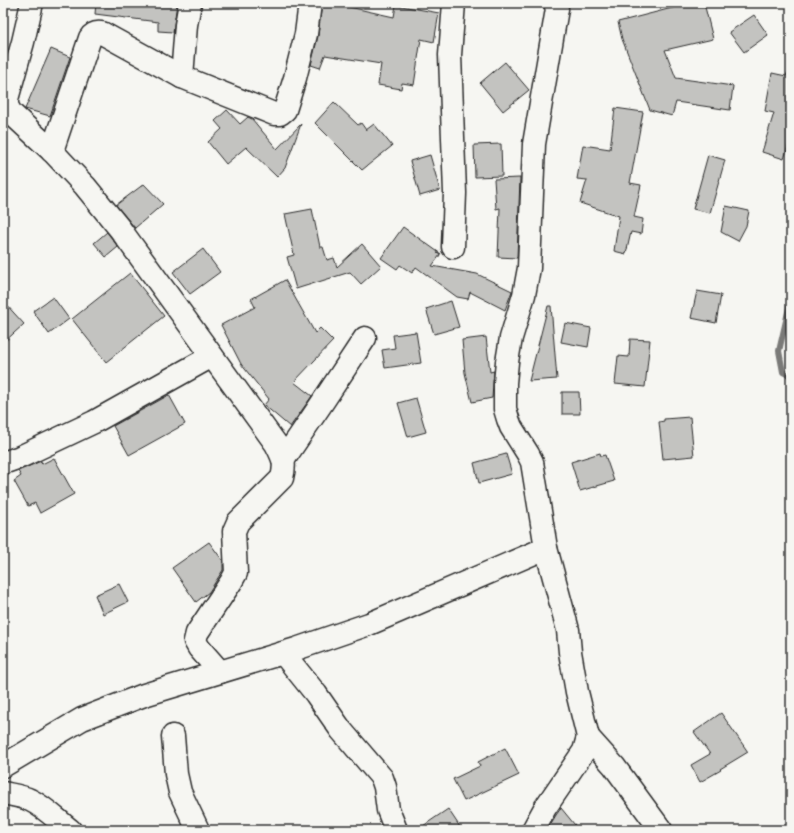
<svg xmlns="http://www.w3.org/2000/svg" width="794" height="833" viewBox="0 0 794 833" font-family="'Playpen Sans',sans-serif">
<rect width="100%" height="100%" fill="#f6f6f2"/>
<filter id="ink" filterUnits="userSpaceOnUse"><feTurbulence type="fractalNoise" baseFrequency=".025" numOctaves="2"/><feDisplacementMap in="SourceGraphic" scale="8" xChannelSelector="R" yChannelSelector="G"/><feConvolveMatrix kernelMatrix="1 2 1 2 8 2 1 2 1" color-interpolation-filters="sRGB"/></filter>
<g filter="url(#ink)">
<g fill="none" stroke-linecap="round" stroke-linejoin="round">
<path stroke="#7a7a78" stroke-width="6" d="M 791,299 L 779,351 L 783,372 L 791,376"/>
</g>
<g fill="#c3c3c0" stroke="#2b2b2b">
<path d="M 96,3 L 177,3 L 173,32 L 158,31 L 158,22 L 95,14 Z"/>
<path d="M 322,3 L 349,6 L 349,7 L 394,17 L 396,5 L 439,13 L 434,42 L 421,39 L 414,85 L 402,83 L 401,89 L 378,85 L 381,64 L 325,55 L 320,68 L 311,65 L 318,36 Z"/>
<path d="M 675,3 L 704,3 L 713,39 L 665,50 L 676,78 L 733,86 L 730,110 L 676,102 L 672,116 L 650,110 L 622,39 L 618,22 L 676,7 Z"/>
<path d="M 754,15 L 768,35 L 744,52 L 729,32 Z"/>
<path d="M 51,49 L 70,57 L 50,116 L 25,109 Z"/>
<path d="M 505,62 L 529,90 L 503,111 L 480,83 Z"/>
<path d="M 788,72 L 791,72 L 791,137 L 784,159 L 762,152 L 774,113 L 765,111 L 772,73 L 786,76 Z"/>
<path d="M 334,102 L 358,125 L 361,123 L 366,130 L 374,124 L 392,146 L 362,170 L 315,123 Z"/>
<path d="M 615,108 L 643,112 L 630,183 L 641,185 L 634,217 L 643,219 L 641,234 L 631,232 L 626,254 L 614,251 L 619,216 L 580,203 L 587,180 L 577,179 L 583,145 L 610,149 Z"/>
<path d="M 227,110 L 240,124 L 248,117 L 252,119 L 277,149 L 301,124 L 285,168 L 277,177 L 246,147 L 226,164 L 208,142 L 222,129 L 215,121 Z"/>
<path d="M 501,144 L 502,176 L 475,177 L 474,145 Z"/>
<path d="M 430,155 L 440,190 L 420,196 L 410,161 Z"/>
<path d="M 708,155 L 725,160 L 710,213 L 693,209 Z"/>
<path d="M 520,178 L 517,258 L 498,257 L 500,208 L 496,209 L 494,179 Z"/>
<path d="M 144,184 L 163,204 L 135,228 L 116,205 Z"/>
<path d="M 726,206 L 749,211 L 746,226 L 738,241 L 721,232 Z"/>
<path d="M 312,209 L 320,247 L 323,247 L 327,260 L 334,258 L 337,267 L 362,244 L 381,266 L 361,284 L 350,272 L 296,289 L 287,257 L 294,255 L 285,214 Z"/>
<path d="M 403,227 L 441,254 L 437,253 L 440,255 L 432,266 L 477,274 L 512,291 L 505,310 L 470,292 L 468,299 L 457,297 L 416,267 L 412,273 L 400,265 L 397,269 L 381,258 Z"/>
<path d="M 107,232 L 118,247 L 106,257 L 94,243 Z"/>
<path d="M 203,249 L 220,272 L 190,294 L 173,272 Z"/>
<path d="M 130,273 L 164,316 L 106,362 L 72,319 Z"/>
<path d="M 285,280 L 315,333 L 320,328 L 333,341 L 294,382 L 312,396 L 290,427 L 264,405 L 269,399 L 241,364 L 221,325 L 255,307 L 251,299 Z"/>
<path d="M 697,291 L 721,295 L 716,323 L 691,318 Z"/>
<path d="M 53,297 L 69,319 L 49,334 L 33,311 Z"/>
<path d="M 3,301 L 24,324 L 3,343 Z"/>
<path d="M 451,301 L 459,327 L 434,334 L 426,309 Z"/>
<path d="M 548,306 L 551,306 L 557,379 L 529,381 Z"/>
<path d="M 565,323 L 591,328 L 588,347 L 561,342 Z"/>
<path d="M 416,332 L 421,363 L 385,368 L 382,350 L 395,348 L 393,335 Z"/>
<path d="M 486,337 L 490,372 L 494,371 L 492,398 L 472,402 L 465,373 L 462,340 Z"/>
<path d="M 630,339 L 650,340 L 645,387 L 615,384 L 618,356 L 629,357 Z"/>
<path d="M 562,392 L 579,392 L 580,414 L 562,414 Z"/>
<path d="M 169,395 L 185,424 L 129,455 L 113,426 Z"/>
<path d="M 416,398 L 426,432 L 408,437 L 398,403 Z"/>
<path d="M 690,417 L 694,456 L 663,459 L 659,422 L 664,421 L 664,419 Z"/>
<path d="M 600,453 L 601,456 L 605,455 L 614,481 L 580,491 L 571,462 Z"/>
<path d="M 506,454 L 512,474 L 479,483 L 474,463 Z"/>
<path d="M 54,458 L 74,494 L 40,513 L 35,503 L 28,506 L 14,481 L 21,476 L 18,471 L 41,461 L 42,464 Z"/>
<path d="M 209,542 L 223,561 L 223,570 L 209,592 L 196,602 L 172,568 Z"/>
<path d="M 119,584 L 128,602 L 103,614 L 95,595 Z"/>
<path d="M 721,713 L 748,752 L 720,769 L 721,770 L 700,782 L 691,765 L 710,754 L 694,732 Z"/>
<path d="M 505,748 L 519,775 L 464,801 L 453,779 L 480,766 L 478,762 Z"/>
<path d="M 561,808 L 579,830 L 547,830 L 556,815 Z"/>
<path d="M 448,809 L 462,830 L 417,830 Z"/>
</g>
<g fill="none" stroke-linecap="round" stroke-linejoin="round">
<defs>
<g id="minor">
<path d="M 32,3 L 23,42 L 7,99 L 7,106 L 11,113 L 52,151 L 85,186 L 120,229 L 276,444 C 283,458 286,462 282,478 L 238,522 L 234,531 L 236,573 L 231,582 L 197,633 L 195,641 L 199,648 L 220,672"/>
<path d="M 182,77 L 186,25 L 190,3"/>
<path d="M 52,151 L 90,38 C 93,33 96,32 102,33 L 182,77 L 274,114 L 280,114 L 285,110 L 295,78 L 306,34 L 310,3"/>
<path d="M 453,247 L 455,193 L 450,55 L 454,3"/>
<path d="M 284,459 L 320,406 L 365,338"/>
<path d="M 3,463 L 20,457 L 94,422 L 212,356"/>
<path d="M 283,653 L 316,694 L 341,730 L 382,778 L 385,787 L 388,810 L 396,830"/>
<path d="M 173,736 L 176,774 L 180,792 L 198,830"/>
<path d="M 588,737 L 614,766 L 661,830"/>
<path d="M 3,766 L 82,719 L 144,695 L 296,649 L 369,624 L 546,548"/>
<path d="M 3,793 C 12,795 22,796 30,800 C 45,807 57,820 70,830"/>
<path d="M 533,830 L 545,808 L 584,751 L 588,737 L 577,692 L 570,652 L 568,630 L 546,548 L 532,462 L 528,454 L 511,427 L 508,419 L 505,409 L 505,383 L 507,362 L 511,338 L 524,295 L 529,268 L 534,144 L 557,9 L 555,3"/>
</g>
</defs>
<use href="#minor" stroke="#2b2b2b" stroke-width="25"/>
<use href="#minor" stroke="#f6f6f2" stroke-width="22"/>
</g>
</g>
<rect width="794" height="833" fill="none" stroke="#f6f6f2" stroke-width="16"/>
<rect x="8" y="8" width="778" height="817" fill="none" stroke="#2b2b2b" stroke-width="1.5" filter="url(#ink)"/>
</svg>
